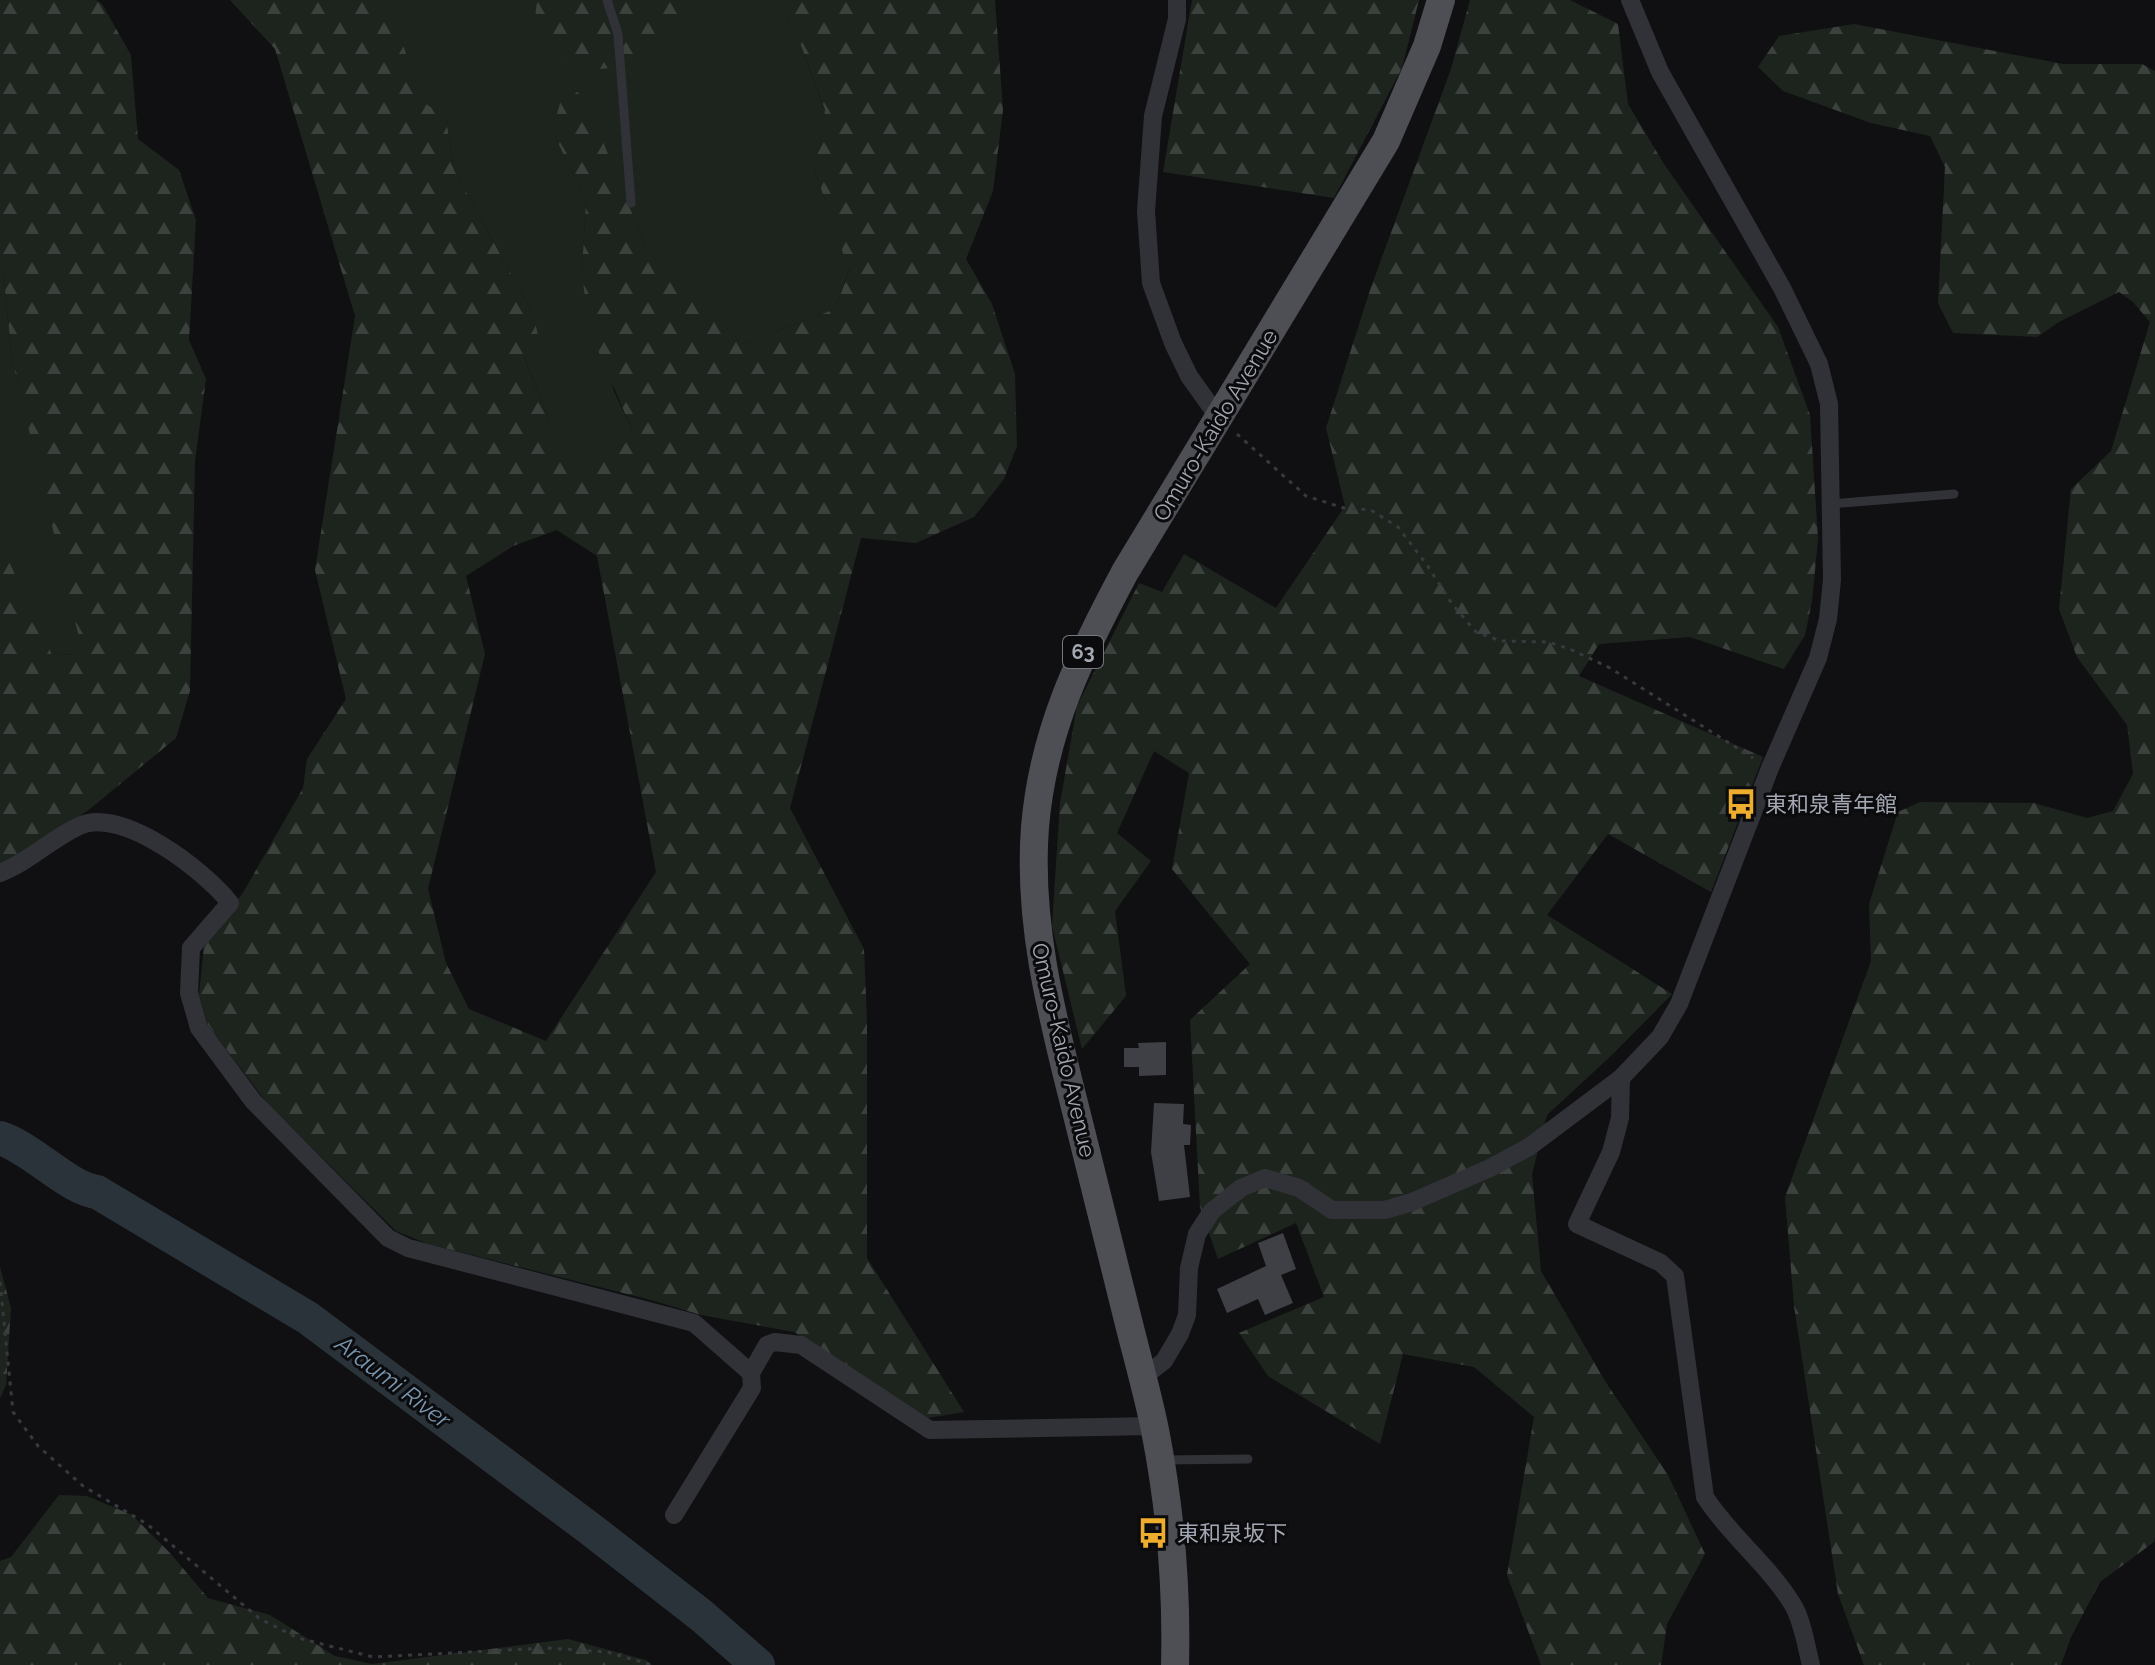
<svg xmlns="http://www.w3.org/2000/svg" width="2155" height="1665" viewBox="0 0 2155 1665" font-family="Raleway,'Noto Sans JP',sans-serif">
<defs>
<pattern id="forest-firs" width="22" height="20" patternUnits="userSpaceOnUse" patternTransform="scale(2)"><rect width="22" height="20" fill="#1d241e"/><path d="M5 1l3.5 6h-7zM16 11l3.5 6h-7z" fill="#3b413c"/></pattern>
</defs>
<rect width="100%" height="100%" fill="#101012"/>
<g fill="#1d241e">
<path d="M 388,0 L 777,0 L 797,35 L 825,111 L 815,171 L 849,270 L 835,309 L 743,344 L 648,252 L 586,101 L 552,131 L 586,200 L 582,271 L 614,391 L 632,430 L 626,443 L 569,474 L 524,356 L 534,316 L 454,170 L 446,118 L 422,102 Z"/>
<path d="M 0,264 L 3,269 L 12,360 L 84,654 L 53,655 L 0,647 Z"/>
</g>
<g fill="url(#forest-firs)" fill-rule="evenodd">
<path d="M 0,0 L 96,0 L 102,4 L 131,55 L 138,139 L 179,170 L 196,220 L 189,340 L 206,379 L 195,461 L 190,691 L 176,738 L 91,808 L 16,861 L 0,867 L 0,542 L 52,655 L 83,654 L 12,360 L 3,269 L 0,264 Z"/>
<path d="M 230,0 L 388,0 L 422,101 L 446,118 L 454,170 L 534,316 L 540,346 L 524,357 L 569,473 L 626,443 L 632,430 L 588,327 L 582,271 L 586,200 L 552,131 L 562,97 L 577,92 L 586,100 L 648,252 L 743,344 L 835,309 L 849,271 L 815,171 L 825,110 L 797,35 L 777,0 L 995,0 L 1003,110 L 993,191 L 966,259 L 992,304 L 1015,374 L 1017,446 L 1004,479 L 974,517 L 916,543 L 861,538 L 790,808 L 864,949 L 867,1023 L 867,1258 L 964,1412 L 928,1418 L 794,1332 L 701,1315 L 651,1300 L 428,1244 L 396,1231 L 267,1103 L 208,1025 L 199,995 L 204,946 L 244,891 L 303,788 L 307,759 L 346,699 L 315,570 L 355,316 L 275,49 ZM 557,530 L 597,556 L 656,872 L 546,1041 L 469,1009 L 446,963 L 428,889 L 485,654 L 466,576 L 513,546 Z"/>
<path d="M 537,0 L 678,0 L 682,6 L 671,39 L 634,66 L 575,71 L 557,61 L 534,28 Z"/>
<path d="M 1192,0 L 1419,0 L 1402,68 L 1334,198 L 1163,172 Z"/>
<path d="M 1470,0 L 1570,0 L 1618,24 L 1628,104 L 1664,164 L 1778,327 L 1810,415 L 1818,539 L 1812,601 L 1805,635 L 1784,669 L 1690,637 L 1599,644 L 1579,676 L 1763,757 L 1711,892 L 1608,834 L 1547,915 L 1672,994 L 1614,1053 L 1547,1115 L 1532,1174 L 1541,1271 L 1605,1381 L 1668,1475 L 1705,1554 L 1667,1624 L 1661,1665 L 1541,1665 L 1507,1575 L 1534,1417 L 1474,1367 L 1403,1354 L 1380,1444 L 1268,1376 L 1239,1333 L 1324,1297 L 1296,1223 L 1218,1259 L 1200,1207 L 1190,1020 L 1250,964 L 1172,869 L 1189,773 L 1154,751 L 1117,833 L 1151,861 L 1115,911 L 1126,996 L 1082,1049 L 1052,926 L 1060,803 L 1077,706 L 1139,583 L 1162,592 L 1184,554 L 1276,608 L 1345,506 L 1326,428 L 1370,290 L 1451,69 Z"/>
<path d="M 1854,24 L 2063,64 L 2142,64 L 2155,71 L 2155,1537 L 2154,1542 L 2100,1582 L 2071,1637 L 2061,1665 L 1864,1665 L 1838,1594 L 1794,1306 L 1785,1197 L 1871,961 L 1869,904 L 1898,812 L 1920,802 L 2034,803 L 2087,818 L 2113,811 L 2133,774 L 2127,725 L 2077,657 L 2059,609 L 2071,489 L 2111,451 L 2150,322 L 2133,302 L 2119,292 L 2059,322 L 2037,337 L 1953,333 L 1938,303 L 1945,167 L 1930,136 L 1871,123 L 1783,91 L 1758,67 L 1779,36 Z"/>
<path d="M 0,1267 L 11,1308 L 6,1385 L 0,1398 Z"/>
<path d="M 59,1495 L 87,1496 L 132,1515 L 170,1553 L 208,1598 L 270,1615 L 335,1656 L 372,1664 L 568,1639 L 646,1660 L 652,1665 L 0,1665 L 0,1561 L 11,1557 Z"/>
</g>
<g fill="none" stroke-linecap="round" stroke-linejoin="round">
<path stroke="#2a333a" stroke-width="34" d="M 0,1138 C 32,1148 69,1189 97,1192 L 308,1318 L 589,1528 L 702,1616 L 758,1665"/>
</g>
<g fill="#3f4045">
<path d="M 1166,1042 L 1166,1075 L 1139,1076 L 1139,1067 L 1124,1067 L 1124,1048 L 1139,1048 L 1138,1043 Z"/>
<path d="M 1154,1103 L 1184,1104 L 1183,1124 L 1191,1125 L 1190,1145 L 1184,1145 L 1190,1197 L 1159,1201 L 1151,1152 Z"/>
<path d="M 1283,1233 L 1296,1269 L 1281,1275 L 1293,1303 L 1265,1315 L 1258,1299 L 1227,1313 L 1217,1289 L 1266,1266 L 1258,1243 Z"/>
</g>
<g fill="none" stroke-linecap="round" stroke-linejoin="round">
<g stroke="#37393e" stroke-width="3" stroke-dasharray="4 6" stroke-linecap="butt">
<path d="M 1237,434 L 1306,496 L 1344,508 L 1371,510 L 1398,527 L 1427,565 L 1452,604 L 1476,632 L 1501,641 L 1548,642 L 1570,649 L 1610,668 L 1753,758"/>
<path d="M 0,1282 L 13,1412 L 38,1446 L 83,1486 L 147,1524 L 260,1619 L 298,1638 L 373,1657 L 548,1648 L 607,1652 L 652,1665"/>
</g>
<g stroke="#313237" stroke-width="9">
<path d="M 607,0 L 618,34 L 631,203"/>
<path d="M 1830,504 L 1954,494"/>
<path d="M 1164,1460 L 1248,1459"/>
</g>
<g stroke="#313237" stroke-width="18">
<path d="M 1177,0 L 1177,19 L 1153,116 L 1146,211 L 1151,283 L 1173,343 L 1189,376 L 1219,418"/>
<path d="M 0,873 C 29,862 51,839 79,826 C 122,806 205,871 230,903 L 191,948 L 189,993 L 199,1028 L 253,1101 L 388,1238 L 408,1248 L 694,1323 L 751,1373 L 752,1388 L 674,1515"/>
<path d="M 1621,1078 L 1620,1118 L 1611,1152 L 1577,1224 L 1661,1263 L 1675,1276 L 1705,1497 C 1730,1536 1769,1565 1793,1605 C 1803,1622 1806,1646 1811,1665"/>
<path d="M 751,1373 L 767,1345 L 775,1342 L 801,1345 L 930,1430 L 1154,1426"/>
<path d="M 1142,1378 L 1164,1361 L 1180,1334 L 1187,1315 L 1189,1268 L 1197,1234 L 1212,1211 L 1241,1188 L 1265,1178 L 1299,1188 L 1332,1210 L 1385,1210 L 1412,1202 L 1490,1168 L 1529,1147 L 1621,1078 L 1660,1037 L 1679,1004 L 1770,768 L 1818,658 L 1828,619 L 1832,580 L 1829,404 L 1819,364 L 1782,288 L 1660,72 L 1630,0"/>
</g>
<path stroke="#4d4f55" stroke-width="28" d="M 1175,1665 C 1177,1587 1170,1507 1155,1430 C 1148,1395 1138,1360 1129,1324 C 1113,1260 1097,1195 1081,1131 C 1056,1030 1027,931 1035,827 C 1043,731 1080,656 1125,572 L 1386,141 L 1427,46 L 1441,0"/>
</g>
<defs>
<symbol id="bus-bare" viewBox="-9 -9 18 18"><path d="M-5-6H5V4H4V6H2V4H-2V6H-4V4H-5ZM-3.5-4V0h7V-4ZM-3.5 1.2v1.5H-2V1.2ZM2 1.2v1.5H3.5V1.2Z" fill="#eead2c" stroke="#0b0b0d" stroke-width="2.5" paint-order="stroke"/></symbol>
</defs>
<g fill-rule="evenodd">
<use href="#bus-bare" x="1719" y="782" width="44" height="44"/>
<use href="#bus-bare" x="1131" y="1511" width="44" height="44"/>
</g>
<g text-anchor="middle" stroke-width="6" stroke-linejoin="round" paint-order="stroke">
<rect fill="#0b0b0d" stroke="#757880" stroke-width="2" x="1063" y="636" width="40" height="32" rx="6"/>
<g font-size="20" font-weight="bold" fill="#a2a7b2">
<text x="1083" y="659">63</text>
</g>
<g font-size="22" fill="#a2a7b2" stroke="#0b0b0d">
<text transform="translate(1215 425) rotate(-59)" y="8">Omuro-Kaido Avenue</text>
<text transform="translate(1064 1050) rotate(77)" y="8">Omuro-Kaido Avenue</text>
</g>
<g font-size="22" fill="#a2a7b2" stroke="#0b0b0d" text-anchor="start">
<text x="1765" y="812">東和泉青年館</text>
<text x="1177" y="1541">東和泉坂下</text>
</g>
<g font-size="24" font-style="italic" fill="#7895ae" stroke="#0b0b0d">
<text transform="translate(393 1382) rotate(37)" y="8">Araumi River</text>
</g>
</g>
</svg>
